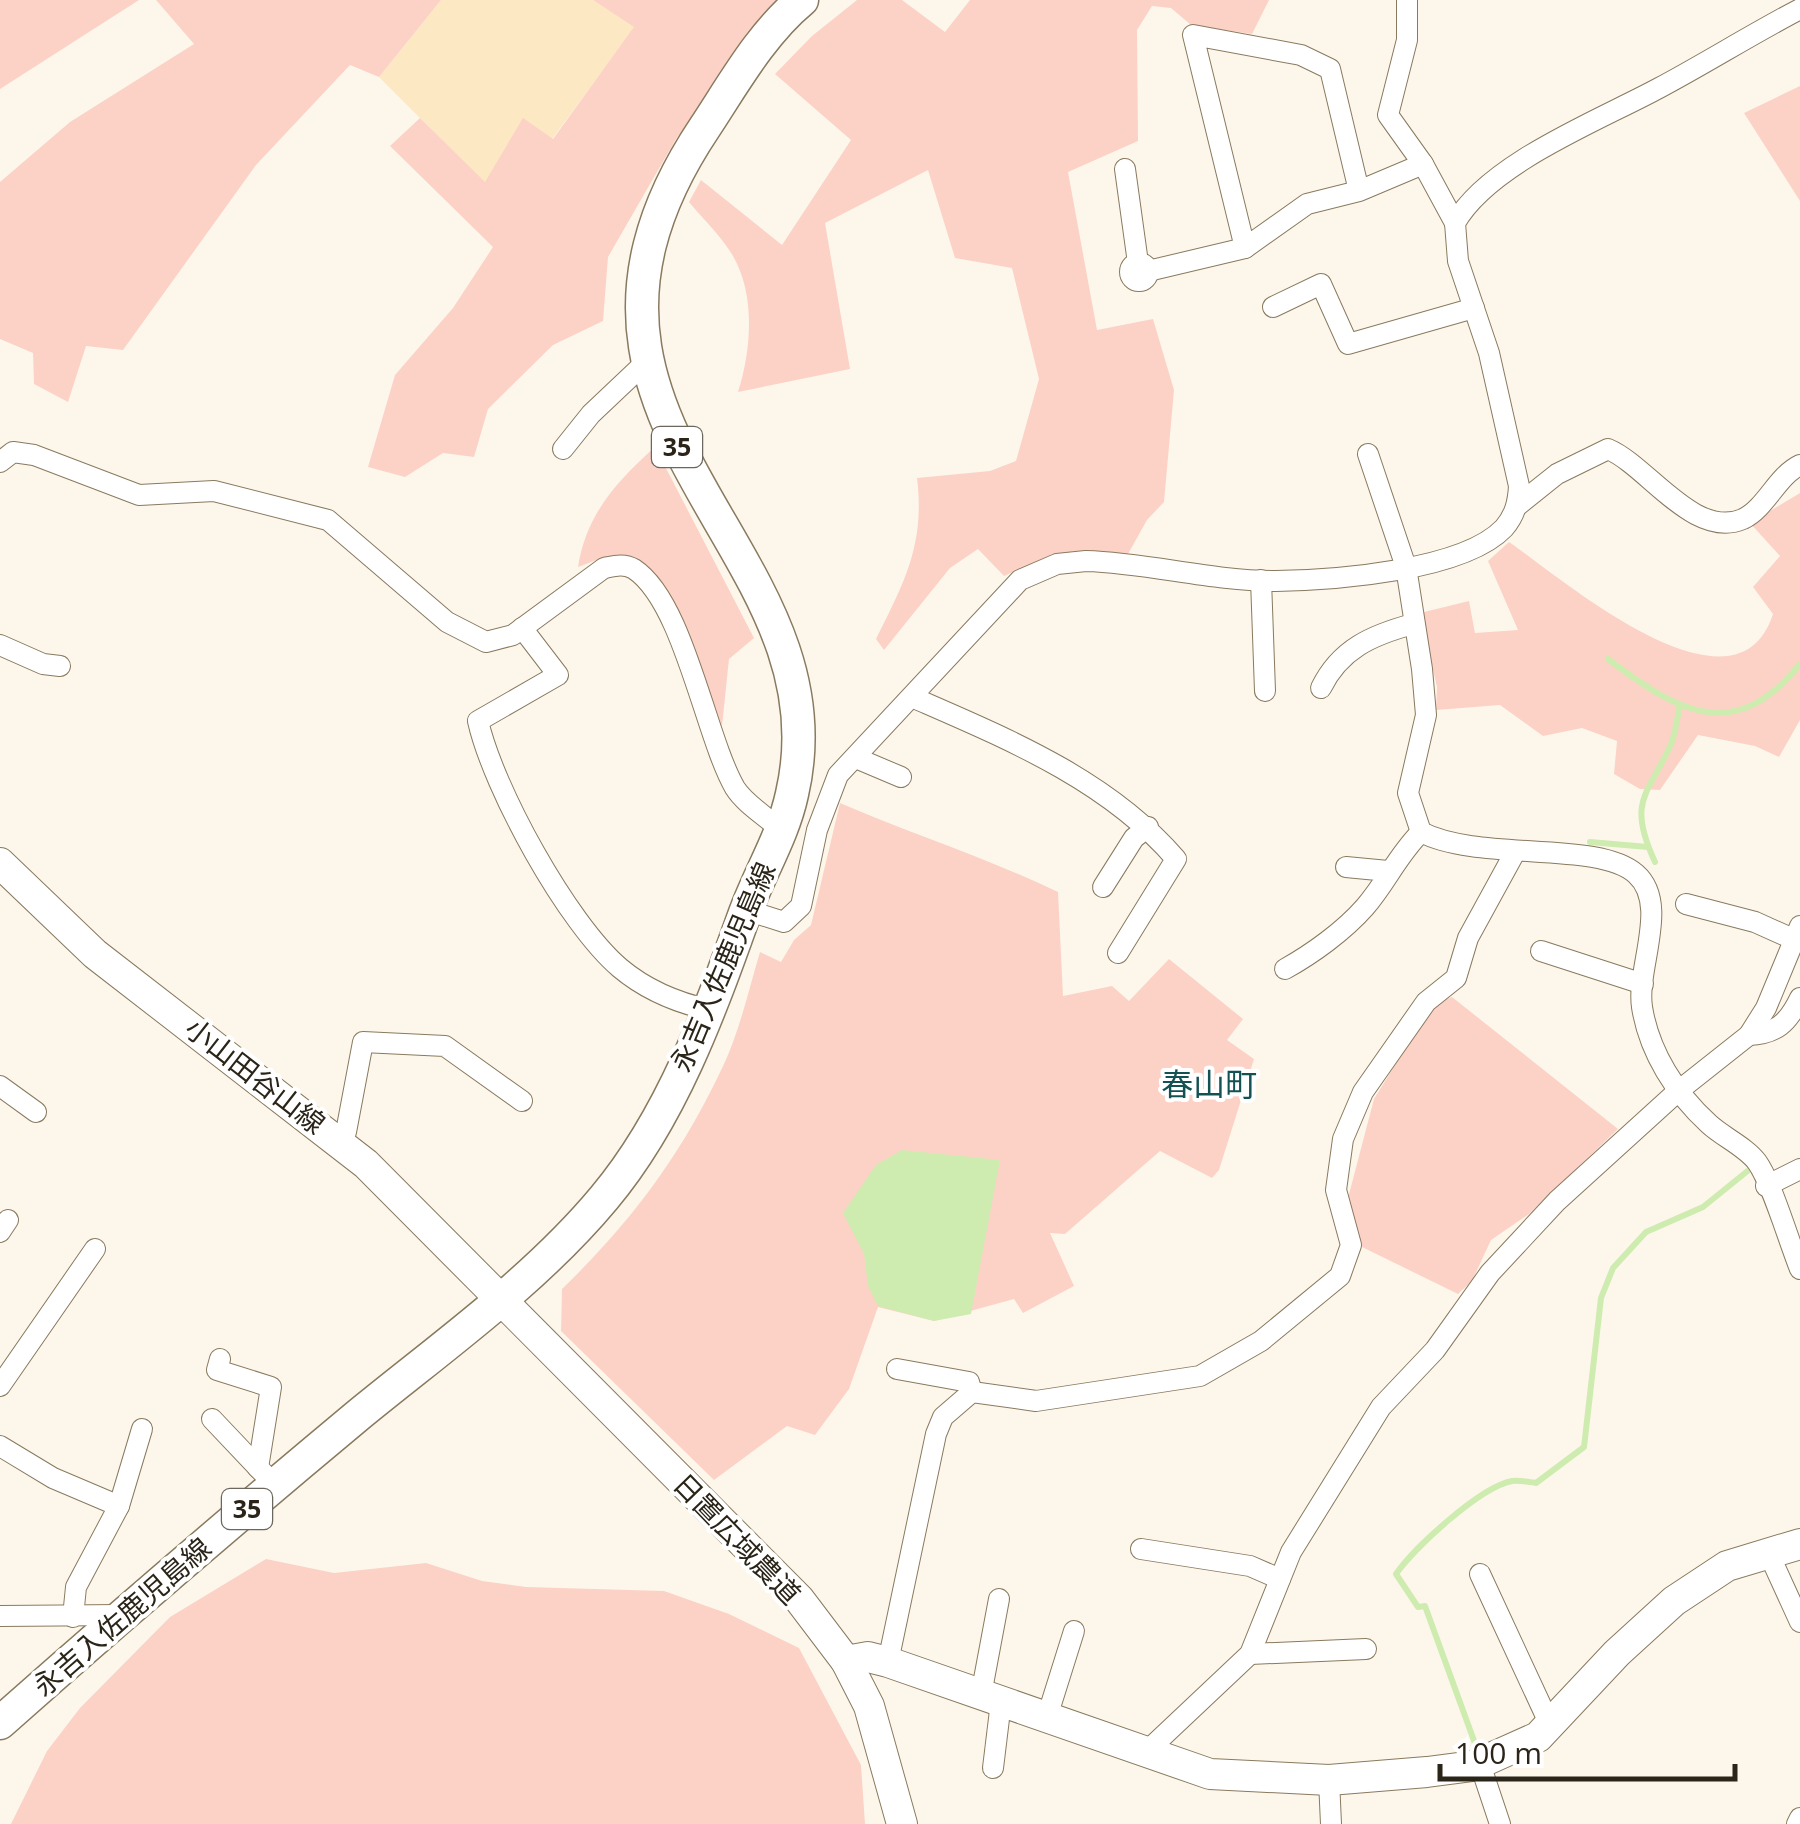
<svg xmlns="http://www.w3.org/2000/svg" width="1800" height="1824" viewBox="0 0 1800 1824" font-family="'Open Sans','Noto Sans JP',sans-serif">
<rect width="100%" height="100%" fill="#fdf7eb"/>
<path fill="#fce8c2" d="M 441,0 L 593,0 L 635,27 L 552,139 L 485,183 L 379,77 Z"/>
<g fill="#fcd2c6">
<path d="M 0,0 L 139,0 L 0,89 Z"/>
<path d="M 156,0 L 441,0 L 379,77 L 350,65 L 256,165 L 123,350 L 86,346 L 68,402 L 34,384 L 33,353 L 0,339 L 0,182 L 70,122 L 194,44 Z"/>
<path d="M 593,0 L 786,0 L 757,27 L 676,139 L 608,257 L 603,321 L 553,345 L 488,409 L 474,457 L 443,453 L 405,477 L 368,467 L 395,375 L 453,308 L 493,247 L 390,146 L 420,118 L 485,182 L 523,118 L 553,139 L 634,27 Z"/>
<path d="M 857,0 L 902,0 L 945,32 L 970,0 L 1269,0 L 1252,34 L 1191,25 L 1171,8 L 1152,6 L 1137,30 L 1138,141 L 1068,172 L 1097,330 L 1153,319 L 1174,390 L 1164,502 L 1147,520 L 1128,554 L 1055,553 L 1004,576 L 978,549 L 950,568 L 884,650 L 876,639 C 905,581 925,544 917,478 L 990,471 L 1016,461 L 1039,379 L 1012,268 L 955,258 L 928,170 L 825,223 L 850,369 L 738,392 C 751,351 756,296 733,256 C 722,237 703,219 689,202 L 701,180 L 782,245 L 851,140 L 775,74 L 812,36 Z"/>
<path d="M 1800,86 L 1800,201 L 1744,113 Z"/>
<path d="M 655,447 L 754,638 L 729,659 L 722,726 C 707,688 669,570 630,557 C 612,551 595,561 578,567 C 586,515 616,482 655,447 Z"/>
<path d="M 1800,493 L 1800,720 L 1779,757 L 1755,746 L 1698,735 L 1660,790 L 1640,789 L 1614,774 L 1617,741 L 1582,728 L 1543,736 L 1500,705 L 1436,710 L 1437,687 L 1420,613 L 1469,601 L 1475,633 L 1518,630 L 1488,561 L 1509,542 C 1561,578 1736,729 1773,614 L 1753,587 L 1780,556 L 1750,523 Z"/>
<path d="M 840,803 C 912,834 987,858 1058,892 L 1063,996 L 1112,986 L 1129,1001 L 1169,959 L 1243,1019 L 1227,1040 L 1254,1059 L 1219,1170 L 1212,1178 L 1160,1151 L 1065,1234 L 1050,1233 L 1074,1286 L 1023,1313 L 1014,1299 L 934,1321 L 878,1307 L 849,1389 L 815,1435 L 787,1426 L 714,1480 L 561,1331 L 562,1289 C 633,1220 682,1154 724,1064 C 740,1029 749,989 760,952 L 781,962 L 794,940 L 811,925 Z"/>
<path d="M 1452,997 L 1618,1129 L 1529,1214 L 1491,1240 L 1472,1281 L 1458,1294 L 1358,1245 L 1348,1198 L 1374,1099 L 1432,1005 Z"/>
<path d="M 266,1559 L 334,1573 L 426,1563 L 482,1581 L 526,1587 L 664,1591 L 729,1614 L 799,1648 L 861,1765 L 865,1824 L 11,1824 L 47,1751 L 80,1708 L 170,1617 Z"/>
</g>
<path fill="#ceecaf" d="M 902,1150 L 1000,1160 L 971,1314 L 934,1321 L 878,1306 L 868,1286 L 864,1254 L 843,1213 L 876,1165 Z"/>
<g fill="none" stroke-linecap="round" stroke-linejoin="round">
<g stroke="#ceecaf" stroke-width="6">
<path d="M 1608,659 C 1678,712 1735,745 1800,664"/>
<path d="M 1590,842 L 1648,847"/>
<path d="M 1655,862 C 1626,800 1649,794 1671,744 C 1676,732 1677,717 1680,705"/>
<path d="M 1477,1749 L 1425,1606 L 1418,1607 L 1396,1574 C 1414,1548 1480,1487 1512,1481 C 1519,1480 1529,1482 1536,1483 L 1584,1447 L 1601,1298 L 1613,1268 L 1646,1232 L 1703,1207 L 1750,1169"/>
</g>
<defs>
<g id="street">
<path d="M 1407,0 L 1407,40 L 1388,115 L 1423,164 L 1455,223"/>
<path d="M 1125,169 L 1138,263"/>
<path d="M 1359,191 L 1330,69 L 1301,55 L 1193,35 L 1245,248 L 1307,204 L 1359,191 L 1423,164"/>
<circle cx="1139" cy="272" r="9"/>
<path d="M 1148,271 L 1245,248"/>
<path d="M 1273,307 L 1321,284 L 1348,344 L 1474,308"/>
<path d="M 563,449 L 591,414 L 646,362"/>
<path d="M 1368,454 L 1406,567 L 1422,669 L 1426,715 L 1408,793 L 1421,832 C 1479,862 1598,840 1636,874 C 1670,904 1636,968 1642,1007 C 1649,1052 1676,1094 1709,1124 C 1723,1137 1746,1147 1757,1162 C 1772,1183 1789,1242 1800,1269"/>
<path d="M 0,462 L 13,452 L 34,455 L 139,495 L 214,491 L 328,520 L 447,622 L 486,642 L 513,635 L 604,568 C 614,566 624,563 634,569 C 684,602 705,736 735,788 C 745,804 767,817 781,830"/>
<path d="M 1517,506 L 1557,474 L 1608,449 C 1648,466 1694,540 1743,519 C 1766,508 1777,476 1800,465"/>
<path d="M 1261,580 L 1265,691"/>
<path d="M 522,628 L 558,675 L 478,721 C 493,788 567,923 620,968 C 645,989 678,1003 710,1010"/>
<path d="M 0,645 L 43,664 L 60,666"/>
<path d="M 1321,688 C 1340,649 1372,635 1413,624"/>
<path d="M 914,698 C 1008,739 1108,780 1176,859 L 1118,953"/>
<path d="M 856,758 L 901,777"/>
<path d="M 1346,867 L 1388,871"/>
<path d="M 1103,887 L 1134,838 L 1148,827"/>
<path d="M 1686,904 L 1755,922 L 1793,939"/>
<path d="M 746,910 L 784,922 L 801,906 L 817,830 L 838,775 L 1020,580 L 1057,564 L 1086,561 C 1149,563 1212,581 1276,581 C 1334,580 1463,571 1504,528 C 1515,515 1518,503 1519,486 L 1489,353 L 1458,261 L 1455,223 C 1489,163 1600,120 1659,88 C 1706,63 1752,34 1800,9"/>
<path d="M 1541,951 L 1643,984"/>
<path d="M 1285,969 C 1312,954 1344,931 1365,907 C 1386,883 1397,856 1421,832"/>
<path d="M 1749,1035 C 1776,1034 1788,1023 1800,998"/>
<path d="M 0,1086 L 36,1112"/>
<path d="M 333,1137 L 346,1132 L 363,1042 L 445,1046 L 522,1101"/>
<path d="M 1766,1186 L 1800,1169"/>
<path d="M 0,1232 L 8,1220"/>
<path d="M 220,1359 L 217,1370 L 271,1387 L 258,1468"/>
<path d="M 897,1369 L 969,1382 L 972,1392"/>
<path d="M 0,1386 L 95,1249"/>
<path d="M 212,1419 L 267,1477"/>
<path d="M 0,1446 L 53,1478 L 119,1506 L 76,1587 L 73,1617"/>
<path d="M 119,1506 L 142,1429"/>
<path d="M 1141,1549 L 1250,1566 L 1280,1579"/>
<path d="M 1768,1552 L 1800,1622"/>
<path d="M 1480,1574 L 1551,1727"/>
<path d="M 0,1616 L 122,1615"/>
<path d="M 1250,1654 L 1366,1649"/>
<path d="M 888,1662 L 936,1434 L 943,1417 L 972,1392 L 1036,1401 L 1200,1376 L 1261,1341 L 1340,1276 L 1351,1245 L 1336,1190 L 1343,1139 L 1363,1092 L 1426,1002 L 1456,978 L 1468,938 L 1514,854"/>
<path d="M 981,1695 L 999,1599"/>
<path d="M 1047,1717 L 1074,1631"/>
<path d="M 1145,1753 L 1250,1654 L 1291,1552 L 1381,1407 L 1435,1350 L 1490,1273 L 1557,1201 L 1677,1092 L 1749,1035 L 1766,1008 L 1800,926"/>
<path d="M 1480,1764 L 1500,1824"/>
<path d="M 993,1768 L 1001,1702"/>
<path d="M 1329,1780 L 1331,1824"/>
<path d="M 1797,1824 L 1800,1818"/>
</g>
<g id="secondary">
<path d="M 0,863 L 95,954 L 366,1164 L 799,1599 L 846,1661 L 869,1706 L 902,1824"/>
<path d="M 846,1661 L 868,1657 L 888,1662 L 1210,1774 L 1329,1780 L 1427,1772 L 1473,1766 L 1538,1737 L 1617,1653 L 1674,1601 L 1727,1566 L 1800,1544"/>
</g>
<path id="primary" d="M 0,1723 C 117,1619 236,1517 356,1417 C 440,1348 534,1282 604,1198 C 672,1117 710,1011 745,913 C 760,872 783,836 792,794 C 850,544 505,425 705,127 C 734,83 761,34 802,0"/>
</defs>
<use href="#street" stroke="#897a5f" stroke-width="22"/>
<use href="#secondary" stroke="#897a5f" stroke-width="32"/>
<use href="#primary" stroke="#897a5f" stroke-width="35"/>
<use href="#street" stroke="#fff" stroke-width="20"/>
<use href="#secondary" stroke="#fff" stroke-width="30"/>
<use href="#primary" stroke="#fff" stroke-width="32"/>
</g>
<g text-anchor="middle" stroke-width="8" stroke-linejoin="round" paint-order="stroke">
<g fill="#fff" stroke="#6b665e" stroke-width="2.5">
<rect x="652" y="427" width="50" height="40" rx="8"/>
<rect x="222" y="1489" width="50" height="40" rx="8"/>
</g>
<g font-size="25" font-weight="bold" fill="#2b2519">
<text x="677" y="456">35</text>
<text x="247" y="1518">35</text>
</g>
<g font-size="28" fill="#2b2519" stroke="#fff">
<text transform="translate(723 967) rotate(-67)" y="10">永吉入佐鹿児島線</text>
<text transform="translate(255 1076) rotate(38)" y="10">小山田谷山線</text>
<text transform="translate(737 1539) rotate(46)" y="10">日置広域農道</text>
<text transform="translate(122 1617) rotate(-41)" y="10">永吉入佐鹿児島線</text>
</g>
<g font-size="32" fill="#145153" stroke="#fff">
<text x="1209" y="1096">春山町</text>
</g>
</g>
<path d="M1440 1764v15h295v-15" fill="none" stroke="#2b2519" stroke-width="5"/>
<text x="1455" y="1764" font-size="30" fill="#2b2519" stroke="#ffffff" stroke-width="8" paint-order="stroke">100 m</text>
</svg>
